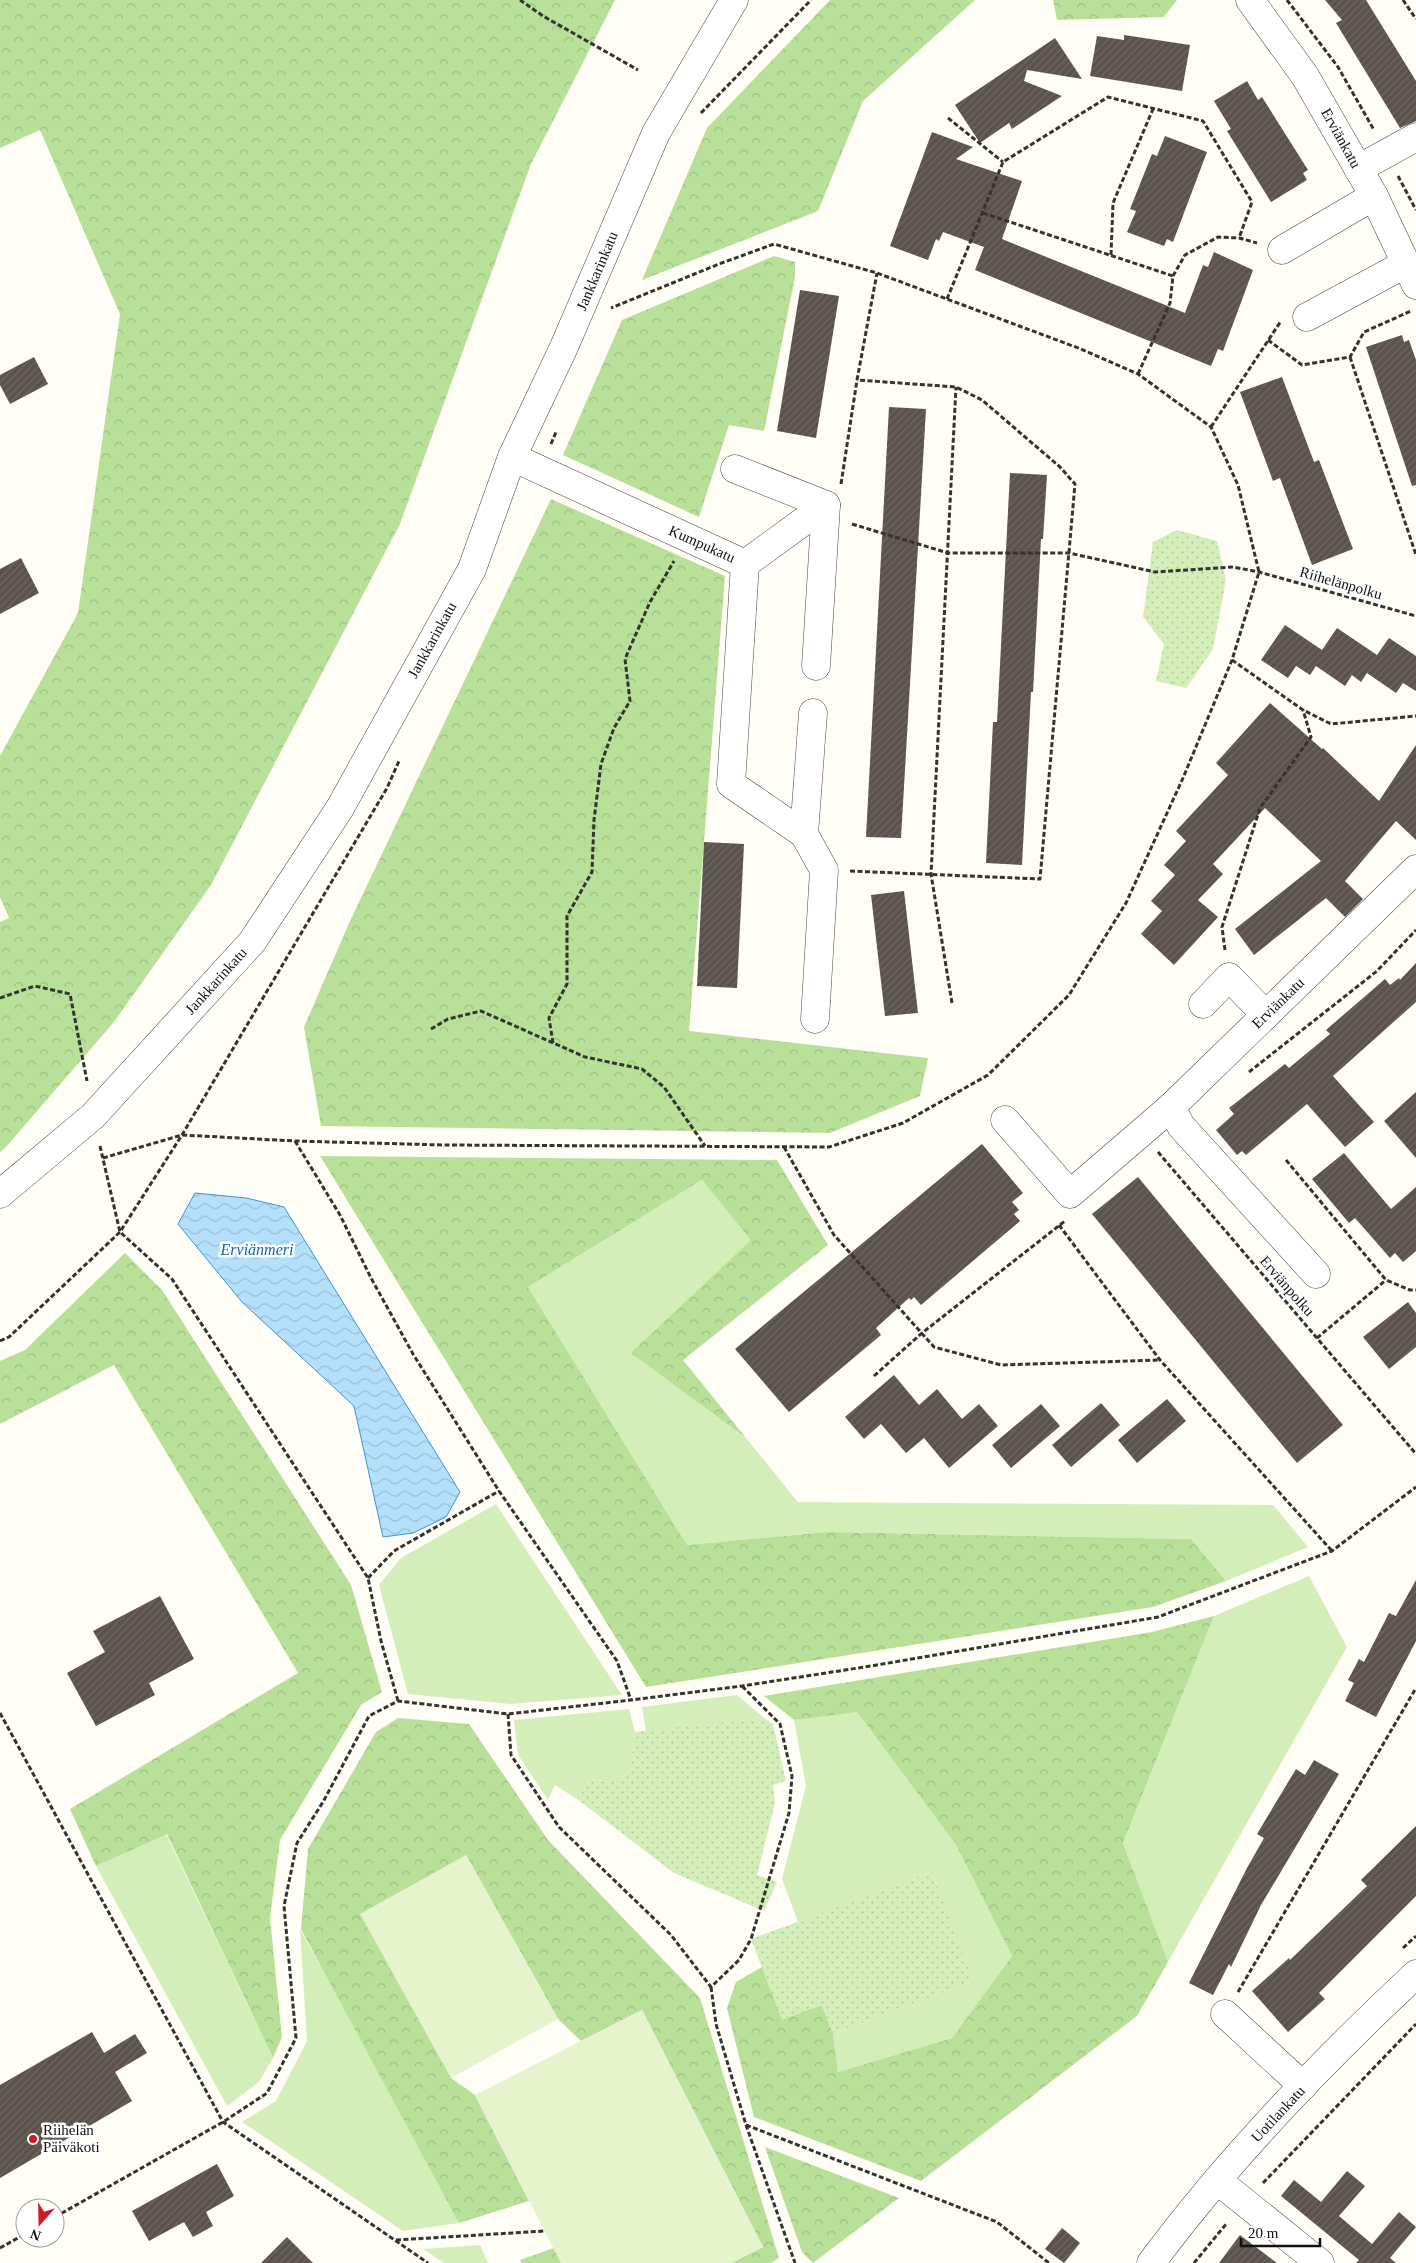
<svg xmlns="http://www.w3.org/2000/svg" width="1416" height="2263" viewBox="0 0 1416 2263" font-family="Georgia,serif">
<defs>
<pattern id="forest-crowns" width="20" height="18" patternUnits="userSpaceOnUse" patternTransform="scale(1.25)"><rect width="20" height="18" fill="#b8e098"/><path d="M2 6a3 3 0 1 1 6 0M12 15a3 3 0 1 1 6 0" fill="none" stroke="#9dbf82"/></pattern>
<pattern id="park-dots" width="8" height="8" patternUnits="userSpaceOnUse" patternTransform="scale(1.25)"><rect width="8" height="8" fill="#d4eeba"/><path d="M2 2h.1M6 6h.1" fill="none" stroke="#b5cb9f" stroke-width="1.8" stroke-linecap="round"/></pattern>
<pattern id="water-waves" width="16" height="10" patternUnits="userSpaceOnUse" patternTransform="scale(1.25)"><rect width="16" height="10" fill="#b5e0fb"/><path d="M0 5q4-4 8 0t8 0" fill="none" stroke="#9bbfd6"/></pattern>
<pattern id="building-hatch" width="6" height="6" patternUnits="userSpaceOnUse" patternTransform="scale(1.25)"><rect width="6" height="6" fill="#5b524c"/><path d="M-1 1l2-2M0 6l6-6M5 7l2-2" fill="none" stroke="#6e6662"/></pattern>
</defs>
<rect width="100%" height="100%" fill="#fffdf5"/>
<g fill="#d4eeba">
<path d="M 702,1180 L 752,1240 L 632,1353 L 746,1438 L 798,1502 L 1273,1505 L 1308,1547 L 1226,1581 L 1191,1539 L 827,1532 L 687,1545 L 528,1287 Z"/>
<path d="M 496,1504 L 622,1695 L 510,1704 L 408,1694 L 379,1585 L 401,1558 Z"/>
<path d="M 1309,1576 L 1347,1647 L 1168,1962 L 1123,1843 L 1214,1616 Z"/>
<path d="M 737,1695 L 764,1718 L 646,1732 L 642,1707 Z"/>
<path d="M 629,1709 L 635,1732 L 630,1772 L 610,1782 L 591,1779 L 577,1799 L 555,1785 L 548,1800 L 518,1755 L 514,1720 Z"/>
<path d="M 856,1711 L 956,1845 L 1012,1956 L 952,2038 L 838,2072 L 833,2034 L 972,1981 L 932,1872 L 798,1922 L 782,1879 L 806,1786 L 794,1720 Z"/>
<path d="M 166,1834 L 273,2058 L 259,2082 L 227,2106 L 96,1866 Z"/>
<path d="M 300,1929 L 419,2141 L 459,2223 L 403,2231 L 242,2122 L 276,2101 L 307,2041 Z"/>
<path d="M 480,2245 L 488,2263 L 444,2263 L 423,2249 Z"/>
</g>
<g fill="url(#forest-crowns)">
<path d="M 0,0 L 615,0 L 531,164 L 400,524 L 211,885 L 114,1022 L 6,1147 L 0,1152 L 0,922 L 9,918 L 0,897 L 0,756 L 78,613 L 120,314 L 40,130 L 0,148 Z"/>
<path d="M 830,0 L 975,0 L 863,101 L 818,211 L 642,280 L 707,128 Z"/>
<path d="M 1053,0 L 1177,0 L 1164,17 L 1057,20 Z"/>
<path d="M 774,256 L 795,262 L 795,277 L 764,431 L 729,425 L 699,517 L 563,455 L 622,320 Z"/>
<path d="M 551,499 L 725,576 L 689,1031 L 928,1058 L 920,1096 L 830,1133 L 321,1126 L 304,1027 L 350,921 Z"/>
<path d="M 320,1156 L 777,1160 L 828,1245 L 683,1360 L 746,1438 L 631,1353 L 751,1240 L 702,1180 L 528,1287 L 687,1545 L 827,1532 L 1191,1539 L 1226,1581 L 1153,1607 L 646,1687 Z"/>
<path d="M 125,1253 L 162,1290 L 351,1585 L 382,1692 L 361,1705 L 280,1840 L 270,1918 L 282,2037 L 273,2058 L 167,1834 L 96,1866 L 70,1809 L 298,1673 L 114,1365 L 0,1424 L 0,1361 L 25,1350 Z"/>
<path d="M 1214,1616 L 1123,1843 L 1168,1962 L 1137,2016 L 921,2181 L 754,2117 L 727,2008 L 736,1982 L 762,1967 L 782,2019 L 822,2005 L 833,2034 L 838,2072 L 952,2038 L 1012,1956 L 956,1845 L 857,1712 L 794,1720 L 764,1696 L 1152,1632 Z"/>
<path d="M 398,1718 L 469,1724 L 548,1840 L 700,1998 L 779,2258 L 771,2263 L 731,2263 L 763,2247 L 642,2010 L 581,2041 L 558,2019 L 466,1855 L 451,2078 L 475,2095 L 529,2201 L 459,2223 L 301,1929 L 308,1849 L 376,1732 Z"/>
<path d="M 765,2147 L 899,2198 L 813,2263 L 802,2252 Z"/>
<path d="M 554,2248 L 561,2263 L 521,2263 L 520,2260 Z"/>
</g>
<g fill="url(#park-dots)">
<path d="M 1177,530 L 1217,541 L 1226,580 L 1213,649 L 1186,688 L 1156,681 L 1164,644 L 1143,617 L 1153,542 Z"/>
<path d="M 764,1718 L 773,1724 L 786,1781 L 773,1785 L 775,1803 L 757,1875 L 777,1882 L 764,1911 L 674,1873 L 577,1799 L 591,1779 L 610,1782 L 630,1772 L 635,1732 Z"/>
<path d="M 932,1872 L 973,1981 L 833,2034 L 822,2005 L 782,2020 L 751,1939 Z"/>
</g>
<g fill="#e6f4cd">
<path d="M 466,1855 L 558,2019 L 451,2078 L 360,1914 Z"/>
<path d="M 642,2010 L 763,2247 L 731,2263 L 561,2263 L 475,2095 Z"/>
</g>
<path fill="url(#water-waves)" stroke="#3696d8" d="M 195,1193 L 246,1198 L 284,1207 L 460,1492 L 446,1517 L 413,1533 L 383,1537 L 354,1406 L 242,1302 L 178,1224 Z"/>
<g fill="url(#building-hatch)">
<path d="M 1325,0 L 1366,0 L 1416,81 L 1416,121 L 1400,128 L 1336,23 L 1342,20 Z"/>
<path d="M 1124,35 L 1190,45 L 1182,91 L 1090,76 L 1097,36 L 1124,40 Z"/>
<path d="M 1055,38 L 1082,79 L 1027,70 L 1024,81 L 1062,96 L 1012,129 L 1009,123 L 980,143 L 955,105 Z"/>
<path d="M 1247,81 L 1258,100 L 1262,97 L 1308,170 L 1303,173 L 1307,180 L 1271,202 L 1227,131 L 1231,129 L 1214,101 Z"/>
<path d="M 932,132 L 973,147 L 956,159 L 1022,181 L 1002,239 L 1185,313 L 1203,265 L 1208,267 L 1214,252 L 1253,270 L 1223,351 L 1218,349 L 1211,366 L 975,270 L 984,247 L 943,232 L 939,241 L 936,239 L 928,260 L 890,246 Z"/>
<path d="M 1165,136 L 1207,152 L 1173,242 L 1167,239 L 1164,246 L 1127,232 L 1136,211 L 1130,209 L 1152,154 L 1157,156 Z"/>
<path d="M 800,290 L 839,296 L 816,438 L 777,431 Z"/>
<path d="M 1402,335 L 1404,342 L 1409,340 L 1416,360 L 1416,485 L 1412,486 L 1366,347 Z"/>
<path d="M 34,357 L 48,384 L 10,404 L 0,385 L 0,375 Z"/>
<path d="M 1282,377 L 1314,462 L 1319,460 L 1353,549 L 1312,565 L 1280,478 L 1273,481 L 1240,392 Z"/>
<path d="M 889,407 L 926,409 L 901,838 L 866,837 Z"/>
<path d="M 1010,473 L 1047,475 L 1043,539 L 1041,539 L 1033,692 L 1031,692 L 1022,865 L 986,863 L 993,722 L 997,722 Z"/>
<path d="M 21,558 L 39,593 L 0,614 L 0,569 Z"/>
<path d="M 1285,625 L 1322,650 L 1337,628 L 1377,655 L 1389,638 L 1416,656 L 1416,691 L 1403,683 L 1396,693 L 1367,673 L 1361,682 L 1352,675 L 1345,686 L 1316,666 L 1310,675 L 1296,666 L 1288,678 L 1261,660 Z"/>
<path d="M 1270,703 L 1322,749 L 1323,748 L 1379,801 L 1416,745 L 1416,840 L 1396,821 L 1345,881 L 1363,899 L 1345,917 L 1326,898 L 1254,955 L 1235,929 L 1321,861 L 1265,808 L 1213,864 L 1223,874 L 1198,900 L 1218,917 L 1174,965 L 1141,934 L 1162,911 L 1151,901 L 1175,875 L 1164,865 L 1186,841 L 1176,831 L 1228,775 L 1216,763 Z"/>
<path d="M 704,842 L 744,844 L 737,988 L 697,986 Z"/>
<path d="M 904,891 L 918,1013 L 885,1016 L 871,895 Z"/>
<path d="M 1416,963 L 1416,1002 L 1333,1076 L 1374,1122 L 1345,1147 L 1307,1104 L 1246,1155 L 1242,1151 L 1237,1155 L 1216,1130 L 1234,1114 L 1229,1108 L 1285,1064 L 1289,1068 L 1330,1034 L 1326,1030 L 1385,979 L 1390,985 L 1399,978 L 1400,980 Z"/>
<path d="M 1416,1092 L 1416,1158 L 1384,1121 Z"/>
<path d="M 982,1144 L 1023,1193 L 1012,1202 L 1019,1210 L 1014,1214 L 1020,1221 L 921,1305 L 914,1297 L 911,1300 L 909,1298 L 876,1328 L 881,1335 L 789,1412 L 735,1349 Z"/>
<path d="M 1344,1153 L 1391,1209 L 1416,1187 L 1416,1251 L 1403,1262 L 1395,1253 L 1390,1258 L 1355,1218 L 1349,1223 L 1312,1179 Z"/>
<path d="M 1138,1177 L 1343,1425 L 1297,1463 L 1092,1214 Z"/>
<path d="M 1408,1302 L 1416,1313 L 1416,1347 L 1389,1369 L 1363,1337 Z"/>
<path d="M 894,1375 L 919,1405 L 937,1389 L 962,1419 L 979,1404 L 998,1426 L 949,1468 L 924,1438 L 906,1453 L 881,1424 L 864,1439 L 845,1417 Z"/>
<path d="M 1167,1399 L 1186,1421 L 1137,1463 L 1118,1440 Z"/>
<path d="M 1101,1403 L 1120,1425 L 1071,1467 L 1052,1445 Z"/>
<path d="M 1041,1404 L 1060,1426 L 1011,1468 L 992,1445 Z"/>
<path d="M 1416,1580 L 1416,1641 L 1376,1717 L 1345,1701 L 1354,1683 L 1348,1680 L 1359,1659 L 1364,1662 L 1389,1613 L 1396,1616 Z"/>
<path d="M 160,1596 L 194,1659 L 149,1683 L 155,1695 L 96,1726 L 67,1673 L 105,1652 L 93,1631 Z"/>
<path d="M 1314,1760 L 1339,1774 L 1261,1905 L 1231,1967 L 1229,1964 L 1213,1995 L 1189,1983 L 1247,1868 L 1264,1838 L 1257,1834 L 1296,1769 L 1305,1775 Z"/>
<path d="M 1416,1826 L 1416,1896 L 1319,1993 L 1325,1999 L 1288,2032 L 1252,1991 L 1289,1958 L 1290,1960 L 1367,1886 L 1361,1880 Z"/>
<path d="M 92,2032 L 104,2053 L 135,2034 L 147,2053 L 115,2072 L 132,2101 L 0,2178 L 0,2085 Z"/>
<path d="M 217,2164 L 234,2196 L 206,2212 L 213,2226 L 193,2237 L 184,2222 L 149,2241 L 132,2211 Z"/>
<path d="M 1347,2171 L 1365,2186 L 1339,2216 L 1372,2244 L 1399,2212 L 1416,2227 L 1390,2258 L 1396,2263 L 1356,2263 L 1359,2260 L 1281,2196 L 1294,2180 L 1321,2202 Z"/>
<path d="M 1062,2228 L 1080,2243 L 1064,2263 L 1045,2249 Z"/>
<path d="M 1240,2235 L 1277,2263 L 1219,2263 Z"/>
<path d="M 287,2237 L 313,2263 L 261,2263 Z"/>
</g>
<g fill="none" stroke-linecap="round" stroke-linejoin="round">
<defs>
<g id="minor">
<path d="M 1250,0 L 1305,76 L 1374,196 L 1416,285"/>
<path d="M 1358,169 L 1416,137"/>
<path d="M 1282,250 L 1374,196"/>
<path d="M 1307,317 L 1407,263"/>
<path d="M 512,457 L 745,564 L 731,784 L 804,834 L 824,870 L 815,1019"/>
<path d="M 735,469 L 826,505 L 816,666"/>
<path d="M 745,564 L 826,505"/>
<path d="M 804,834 L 813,713"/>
<path d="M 1203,1004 L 1229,977 L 1266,1015"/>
<path d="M 1171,1107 L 1181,1126 L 1316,1274"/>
<path d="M 1005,1120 L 1070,1194 L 1171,1107 L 1416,869"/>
<path d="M 0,1194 L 93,1116 L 252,942 L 340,808 L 472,569 L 512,457 L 564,347 L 656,133 L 734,0"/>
<path d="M 1225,2014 L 1303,2086"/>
<path d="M 1217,2180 L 1320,2263"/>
<path d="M 1151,2263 C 1228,2159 1322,2062 1416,1974"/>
</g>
</defs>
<use href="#minor" stroke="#444" stroke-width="29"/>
<g stroke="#333" stroke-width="3" stroke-dasharray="5 2.5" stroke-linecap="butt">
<path d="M 520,0 L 543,16 L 638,70"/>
<path d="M 1287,0 L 1338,67 L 1374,130"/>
<path d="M 1403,0 L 1416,19"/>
<path d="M 701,113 L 811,0"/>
<path d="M 948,118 L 1003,162"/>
<path d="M 1398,176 L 1416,210"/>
<path d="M 983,213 L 1173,276"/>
<path d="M 1111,255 L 1113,203 L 1153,109"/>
<path d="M 947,299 L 1003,162 L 1108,97 L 1203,121 L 1252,202 L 1239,238"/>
<path d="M 1268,340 L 1302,365 L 1350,357 L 1364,332 L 1411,311"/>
<path d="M 1350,357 L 1416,555"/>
<path d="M 1138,374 L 1170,303 L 1173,276 L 1185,255 L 1218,237 L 1239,238 L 1257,243"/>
<path d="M 1211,427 L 1281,321"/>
<path d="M 551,444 L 556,432"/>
<path d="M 841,484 L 857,380 L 877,273"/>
<path d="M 852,524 L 948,553 L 1069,553 L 1155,572 L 1233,567 L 1259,572 L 1416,616"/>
<path d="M 1232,660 L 1303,710 L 1331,724 L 1416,716"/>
<path d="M 850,871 L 1040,879 L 1075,484 L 1060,467 L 982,400 L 956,387 L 857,380"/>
<path d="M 1225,950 L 1222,927 L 1260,808 L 1311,737 L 1303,710"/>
<path d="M 0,998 L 35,986 L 70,994 L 87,1081"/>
<path d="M 952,1003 L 931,874 L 956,387"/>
<path d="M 431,1029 L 448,1019 L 481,1011 L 585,1057 L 642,1069 L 664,1087 L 705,1146"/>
<path d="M 553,1043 L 549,1018 L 567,984 L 567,916 L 592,872 L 594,820 L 601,764 L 614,728 L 630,701 L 625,659 L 650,602 L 674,561"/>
<path d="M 1249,1072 L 1377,971 L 1416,930"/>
<path d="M 295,1141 L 340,1215 L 371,1278 L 413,1354 L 499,1491 L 617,1661 L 631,1700"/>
<path d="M 100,1146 L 120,1232 L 172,1279 L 368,1578 L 381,1641 L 398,1701"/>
<path d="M 784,1147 L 834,1235 L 934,1347 L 1001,1365 L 1160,1360"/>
<path d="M 1158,1152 L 1416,1454"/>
<path d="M 103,1158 L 182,1135 L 295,1141 L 443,1145 L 829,1147 L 903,1123 L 988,1075 L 1069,995 L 1126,903 L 1183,778 L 1232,660 L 1259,572 L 1238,485 L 1211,427 L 1138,374 L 1081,349 L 877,273 L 774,244 L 719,264 L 611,308"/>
<path d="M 1286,1160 L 1386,1280 L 1410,1290 L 1416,1290"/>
<path d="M 1059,1225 L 1160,1360 L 1332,1551"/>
<path d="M 1317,1338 L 1386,1280"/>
<path d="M 0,1341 L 9,1337 L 120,1232 L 182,1135 L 387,788 L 399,761"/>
<path d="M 874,1376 L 922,1333 L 1065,1221"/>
<path d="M 368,1578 L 394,1551 L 499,1491"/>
<path d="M 0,1713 L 223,2122 L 428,2263"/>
<path d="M 508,1714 L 511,1755 L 559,1827 L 671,1935 L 711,1987 L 739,1960 L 751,1939 L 789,1813 L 792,1776 L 780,1724 L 742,1686"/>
<path d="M 1403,1948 L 1416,1936"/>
<path d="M 711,1987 L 716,2024 L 746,2125 L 795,2263"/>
<path d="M 1238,1992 L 1416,1688"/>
<path d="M 746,2125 L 997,2222 L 1049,2263"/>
<path d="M 1263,2183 L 1416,2024"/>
<path d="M 55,2217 L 223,2122 L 267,2093 L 296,2038 L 284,1906 L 297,1843 L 323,1802 L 369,1716 L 398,1701 L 508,1714 L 631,1700 L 742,1686 L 871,1666 L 1158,1617 L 1332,1551 L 1416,1487"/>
<path d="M 396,2240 L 545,2231"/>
<path d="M 0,2248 L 25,2234"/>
<path d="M 1194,2263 L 1227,2223"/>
</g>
<use href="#minor" stroke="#fff" stroke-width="28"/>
</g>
<circle fill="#ce1c23" stroke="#fff" stroke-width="2" cx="33" cy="2139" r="5"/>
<g text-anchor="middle" stroke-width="5" stroke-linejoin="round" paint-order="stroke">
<g font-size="15" fill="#111" stroke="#fff">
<text transform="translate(1341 138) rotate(61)" y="5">Erviänkatu</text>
<text transform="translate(597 271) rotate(-67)" y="5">Jankkarinkatu</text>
<text transform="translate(702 544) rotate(24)" y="5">Kumpukatu</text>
<text transform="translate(1341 583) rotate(16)" y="5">Riihelänpolku</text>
<text transform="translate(432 640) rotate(-61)" y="5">Jankkarinkatu</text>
<text transform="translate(216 981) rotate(-48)" y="5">Jankkarinkatu</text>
<text transform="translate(1278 1003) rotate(-44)" y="5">Erviänkatu</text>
<text transform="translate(1287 1286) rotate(49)" y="5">Erviänpolku</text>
<text transform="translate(1278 2114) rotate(-47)" y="5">Uotilankatu</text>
</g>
<g font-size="15" fill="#111" stroke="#fff" text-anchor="start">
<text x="43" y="2135">Riihelän<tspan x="43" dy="17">Päiväkoti</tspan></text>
</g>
<g font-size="16" font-style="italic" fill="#0e67af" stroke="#fff">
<text x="257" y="1255">Erviänmeri</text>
</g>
</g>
<g transform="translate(40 2223) rotate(200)"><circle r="24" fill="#ffffff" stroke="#a0a0a0"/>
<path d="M0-4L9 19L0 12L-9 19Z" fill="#ce1c23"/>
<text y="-8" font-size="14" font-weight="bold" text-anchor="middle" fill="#111111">N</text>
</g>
<path d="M1241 2238v8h79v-8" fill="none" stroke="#111111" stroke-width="2.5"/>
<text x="1248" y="2238" font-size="15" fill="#111111" stroke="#ffffff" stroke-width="4" paint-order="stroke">20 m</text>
</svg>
